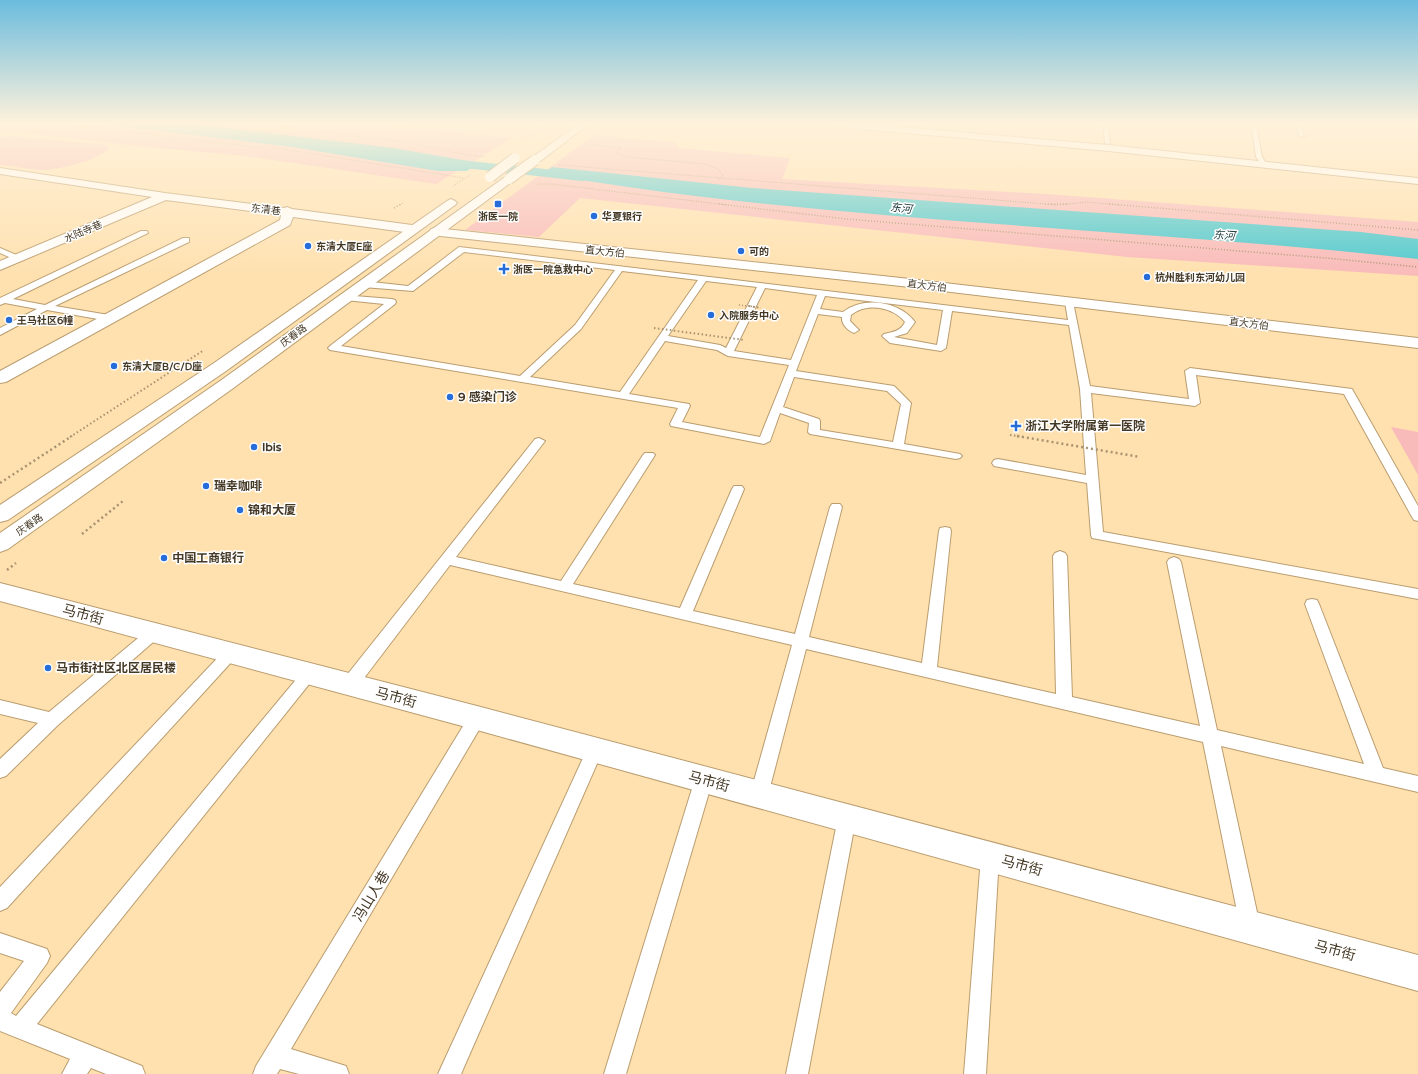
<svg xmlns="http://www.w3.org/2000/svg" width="1418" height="1074" viewBox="0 0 1418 1074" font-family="'Varela Round','Noto Sans SC',sans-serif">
<rect width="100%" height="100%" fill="#ffe1b0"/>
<g fill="#f9bbba">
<path d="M 0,124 L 378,124 L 512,138 L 436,184 L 245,156 L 137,146 L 0,130 Z"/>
<path d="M 594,135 L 674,142 L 679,148 L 790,158 L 782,179 L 1046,194 L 1418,222 L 1418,276 L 1127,257 L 580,198 L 539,237 L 465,230 Z"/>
<path d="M 11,136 L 107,145 L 109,149 C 94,161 60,170 41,170 C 27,169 13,166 0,165 L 0,137 Z"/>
<path d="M 1391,427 L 1418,432 L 1418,475 Z"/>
</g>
<g fill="#4fc9cf">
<path d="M 103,124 L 194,124 L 394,148 L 479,163 L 467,171 L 438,171 L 292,147 Z"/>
<path d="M 552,167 L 752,188 L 1361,232 L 1418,239 L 1418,259 C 1180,233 941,225 704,197 C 650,191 596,182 542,174 Z"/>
</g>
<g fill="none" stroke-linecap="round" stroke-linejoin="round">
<path fill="#4fc9cf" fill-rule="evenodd" d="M 433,157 L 582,173 L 587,174 L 589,177 L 587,180 L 582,181 L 428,164 L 426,161 L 428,158 Z"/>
<defs>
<g id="service">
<path d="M 1103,124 L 1108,124 L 1110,144 L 1105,143 Z"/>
<path d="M 1251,124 L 1256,124 L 1262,157 L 1266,163 L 1265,164 L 1261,164 L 1256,157 Z"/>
<path d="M 1296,124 L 1301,124 L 1304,137 L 1299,136 Z"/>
<path d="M 141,231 L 147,231 L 148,233 L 13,299 L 45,305 L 183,238 L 189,238 L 189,242 L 55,306 L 109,315 L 114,318 L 112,320 L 109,321 L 47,310 L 0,335 L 0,328 L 37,309 L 5,303 L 0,305 L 0,298 Z"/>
<path d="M 459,247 L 1068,320 L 1065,302 L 1069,299 L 1073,302 L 1090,386 L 1189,399 L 1185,371 L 1190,368 L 1352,389 L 1418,506 L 1418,521 L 1414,520 L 1412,517 L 1344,394 L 1196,375 L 1200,403 L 1195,406 L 1091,393 L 1103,532 L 1418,589 L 1418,599 L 1092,538 L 1091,535 L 1087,483 L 994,466 L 992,463 L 994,460 L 998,459 L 1086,475 L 1080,389 L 1069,325 L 952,311 L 946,348 L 941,351 L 890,343 L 882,336 L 884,334 C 893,332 901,331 905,322 C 893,307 867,302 851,315 L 850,321 L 859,330 L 854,333 C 848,331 841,324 842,317 L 818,314 L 796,371 L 894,386 L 911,403 L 904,444 L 960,454 L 962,456 L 960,458 L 956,459 L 810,434 L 808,432 L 809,423 L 780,413 L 770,441 L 764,444 L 671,426 L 670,424 L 678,408 L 330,350 L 328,348 L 330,346 L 384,304 L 345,300 L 341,297 L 342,295 L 392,299 L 395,300 L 396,302 L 395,304 L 341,346 L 520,376 L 575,325 L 615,270 L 464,252 L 413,291 L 363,287 L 359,284 L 363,281 L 408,286 ZM 622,271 L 698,280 L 620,392 L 530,377 L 581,329 ZM 706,281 L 757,287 L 726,348 L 720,345 L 668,336 ZM 765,288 L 817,295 L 791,360 L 734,351 ZM 825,296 L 943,310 L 937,345 L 894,337 L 907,333 L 915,322 C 899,301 864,296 843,312 L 820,309 ZM 665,341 L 717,350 L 728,356 L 789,365 L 760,437 L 682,422 L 690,406 L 689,404 L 629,394 ZM 794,377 L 887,391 L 901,404 L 893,442 L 820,430 L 820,421 L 819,419 L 783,407 Z"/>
<path d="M 0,248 L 21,257 L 22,259 L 18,261 L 0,253 Z"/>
<path d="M 539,438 L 545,441 L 456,557 L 561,581 L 643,455 L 645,453 L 653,453 L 655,455 L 573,584 L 680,608 L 732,489 L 734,486 L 742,486 L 744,489 L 693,611 L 795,634 L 830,507 L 832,504 L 840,504 L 842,507 L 809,637 L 922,663 L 939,531 L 940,528 L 945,527 L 950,528 L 951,531 L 937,667 L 1056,694 L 1053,556 L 1055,553 L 1060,551 L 1065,553 L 1067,556 L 1072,697 L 1200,726 L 1167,562 L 1169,559 L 1174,557 L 1179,559 L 1181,562 L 1217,730 L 1364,764 L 1305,604 L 1307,600 L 1312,599 L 1317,600 L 1319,604 L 1383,768 L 1418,776 L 1418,792 L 1221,746 L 1260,926 L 1257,933 L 1250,936 L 1243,933 L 1240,926 L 1203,742 L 806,649 L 768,795 L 765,801 L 759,803 L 753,801 L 750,795 L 792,645 L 450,565 L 355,690 L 349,691 L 343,690 L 341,685 L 343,680 L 535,439 Z"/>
<path d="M 154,627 L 159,629 L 161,633 L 159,637 L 58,725 L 6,776 L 0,778 L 0,759 L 38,723 L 0,714 L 0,700 L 49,712 L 149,629 Z"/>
<path d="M 231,647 L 236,649 L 239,653 L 236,657 L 7,908 L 0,911 L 0,887 L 226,649 Z"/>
<path d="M 309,668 L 314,670 L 317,674 L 314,678 L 37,1024 L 142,1066 L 145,1074 L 106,1074 L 91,1068 L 87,1074 L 62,1074 L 70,1059 L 0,1031 L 0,992 L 24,961 L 0,953 L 0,933 L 47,949 L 50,956 L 47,963 L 11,1013 L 16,1016 L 304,670 Z"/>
<path d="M 477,711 L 483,713 L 485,718 L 483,723 L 291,1049 L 346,1066 L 349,1074 L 299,1074 L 280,1069 L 277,1074 L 253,1074 L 256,1066 L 471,713 Z"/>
<path d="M 595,743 L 601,745 L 603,750 L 461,1074 L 438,1074 L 589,745 Z"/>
<path d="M 704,771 L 710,773 L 713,779 L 626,1074 L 604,1074 L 695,779 L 698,773 Z"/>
<path d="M 847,809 L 853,812 L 856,818 L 808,1074 L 786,1074 L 838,818 L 841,812 Z"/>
<path d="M 990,848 L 997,850 L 999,857 L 986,1074 L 964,1074 L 981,857 L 983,850 Z"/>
</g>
<g id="minor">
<path d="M 0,168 L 165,193 L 284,208 L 287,207 L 292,209 L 412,225 L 416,226 L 418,229 L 416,232 L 412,233 L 293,217 L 290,225 L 6,382 L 0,383 L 0,371 L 280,220 L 281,215 L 166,200 L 0,270 L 0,261 L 152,197 L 0,174 Z"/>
<path d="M 435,228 L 901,278 L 1418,338 L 1418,348 L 901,286 L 431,235 L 429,232 L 431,229 Z"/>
<path d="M 0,583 L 477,706 L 1418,955 L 1418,991 L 477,730 L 0,601 Z"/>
</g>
<path id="secondary" d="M 834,124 L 865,124 L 1108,145 L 1418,178 L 1418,184 L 1108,151 L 839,127 Z"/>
<g id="primary">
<path d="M 579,124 L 589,124 L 539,162 L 531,162 L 530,160 L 531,158 Z"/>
<path d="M 509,176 L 513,177 L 515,179 L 513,181 L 232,389 L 8,549 L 0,552 L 0,533 L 220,381 L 505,177 Z"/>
<path d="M 451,199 L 455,201 L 457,203 L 455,205 L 226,371 L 8,520 L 0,522 L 0,505 L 214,363 L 447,201 Z"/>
</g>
</defs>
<use href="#service" stroke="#ba9d6f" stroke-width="2"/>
<use href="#minor" stroke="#ba9d6f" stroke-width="2"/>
<use href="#secondary" stroke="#ba9d6f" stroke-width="2"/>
<use href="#primary" stroke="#ba9d6f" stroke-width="2"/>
<g stroke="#a8926f" stroke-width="1" stroke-dasharray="1 1.5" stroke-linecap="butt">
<path d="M 66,124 L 255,147 L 270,147 L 464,178"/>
<path d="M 265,124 L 413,143 L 450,152 L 485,157"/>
<path d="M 522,140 L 547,124"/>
<path d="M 588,144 L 621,148 L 616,153 L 627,157 L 705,164 L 716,168 L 723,175 L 719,180"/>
<path d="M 559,165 L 1058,205"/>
<path d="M 537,184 L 551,184 L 728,205"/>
<path d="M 453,186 L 470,175"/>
<path d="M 400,205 L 403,203"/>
<path d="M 1060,205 L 1086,202 L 1120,205"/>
</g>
<g stroke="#a8926f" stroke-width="1.5" stroke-dasharray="1 2" stroke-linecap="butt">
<path d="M 719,204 L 847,219 L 1326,258 L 1418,267"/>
<path d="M 1045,204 L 1069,204"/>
<path d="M 1109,204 L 1418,230"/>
<path d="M 394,208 L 401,204"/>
</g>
<path stroke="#a8926f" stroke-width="2" stroke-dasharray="1.5 2.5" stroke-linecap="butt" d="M 70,437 L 204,350"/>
<g stroke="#a8926f" stroke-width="2.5" stroke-dasharray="2 3" stroke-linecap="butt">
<path d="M 0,483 L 72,436"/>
<path d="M 82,534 L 123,501"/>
<path d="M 7,570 L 16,563"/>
</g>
<use href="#service" fill="#fff" fill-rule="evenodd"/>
<use href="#minor" fill="#fff" fill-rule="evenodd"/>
<use href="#secondary" fill="#fff" fill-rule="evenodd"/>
<use href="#primary" fill="#fff" fill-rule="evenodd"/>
<defs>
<g id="primary-bridge">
<path d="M 490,177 L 515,158"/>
<path d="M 509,179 L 535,160"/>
</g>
</defs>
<use href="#primary-bridge" stroke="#ba9d6f" stroke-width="12" stroke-linecap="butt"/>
<path stroke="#a8926f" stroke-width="1.5" stroke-dasharray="1 2" stroke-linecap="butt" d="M 739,305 L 757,307"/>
<g stroke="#a8926f" stroke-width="2" stroke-dasharray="1.5 2.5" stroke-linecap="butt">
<path d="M 749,306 L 761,308"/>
<path d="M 654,328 L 744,340"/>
<path d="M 1010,435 L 1023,437"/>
</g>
<path stroke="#a8926f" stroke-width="2.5" stroke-dasharray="2 3" stroke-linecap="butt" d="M 1017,436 L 1140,457"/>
<use href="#primary-bridge" stroke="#fff" stroke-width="10"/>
</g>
<linearGradient id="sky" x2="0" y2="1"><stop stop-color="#6bbcde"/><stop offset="0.45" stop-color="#fff2db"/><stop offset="1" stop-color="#fff2db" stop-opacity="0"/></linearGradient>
<rect width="1418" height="274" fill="url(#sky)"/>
<g fill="#276dd9" stroke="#fff" stroke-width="1.5">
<rect x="494" y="200" width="8" height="8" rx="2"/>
<circle cx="594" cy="216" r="4"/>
<circle cx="308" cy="246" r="4"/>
<circle cx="741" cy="251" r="4"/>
<path d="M502 263h4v4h4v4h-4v4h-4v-4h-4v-4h4z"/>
<circle cx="1147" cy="277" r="4"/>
<circle cx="711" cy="315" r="4"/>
<circle cx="9" cy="320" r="4"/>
<circle cx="114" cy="366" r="4"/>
<circle cx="450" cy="397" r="4"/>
<path d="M1014 420h4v4h4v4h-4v4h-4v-4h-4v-4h4z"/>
<circle cx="254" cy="447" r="4"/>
<circle cx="206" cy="486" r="4"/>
<circle cx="240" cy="510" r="4"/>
<circle cx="164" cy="558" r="4"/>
<circle cx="48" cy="668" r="4"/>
</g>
<g text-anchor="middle" stroke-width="3" stroke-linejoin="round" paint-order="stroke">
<g font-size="10" fill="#453926" stroke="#fff">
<text transform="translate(266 209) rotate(7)" y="4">东清巷</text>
<text transform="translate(83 231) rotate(-23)" y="4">水陆寺巷</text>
<text transform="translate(605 251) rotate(6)" y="4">直大方伯</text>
<text transform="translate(927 285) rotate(7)" y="4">直大方伯</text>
<text transform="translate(1249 323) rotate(7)" y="4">直大方伯</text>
<text transform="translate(293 335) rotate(-37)" y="4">庆春路</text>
<text transform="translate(29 524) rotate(-35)" y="4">庆春路</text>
</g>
<g font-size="10" font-weight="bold" fill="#453926" stroke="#fff" text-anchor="start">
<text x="498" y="220" text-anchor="middle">浙医一院</text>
<text x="602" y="220">华夏银行</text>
<text x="316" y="250">东清大厦E座</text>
<text x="749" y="255">可的</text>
<text x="513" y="273">浙医一院急救中心</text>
<text x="1155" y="281">杭州胜利东河幼儿园</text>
<text x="719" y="319">入院服务中心</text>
<text x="17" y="324">王马社区6幢</text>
<text x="122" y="370">东清大厦B/C/D座</text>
</g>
<g font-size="11" font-style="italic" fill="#203b3c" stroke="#fff">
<text transform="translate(901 208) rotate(6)" y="4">东河</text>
<text transform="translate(1224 235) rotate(4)" y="4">东河</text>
</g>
<g font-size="12" font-weight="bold" fill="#453926" stroke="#fff" text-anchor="start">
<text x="458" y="401">9 感染门诊</text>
<text x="1025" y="430">浙江大学附属第一医院</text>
<text x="262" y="451">Ibis</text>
<text x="214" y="490">瑞幸咖啡</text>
<text x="248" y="514">锦和大厦</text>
<text x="172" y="562">中国工商银行</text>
<text x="56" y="672">马市街社区北区居民楼</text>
</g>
<g font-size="14" fill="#453926" stroke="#fff">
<text transform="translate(83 614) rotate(15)" y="5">马市街</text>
<text transform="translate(396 697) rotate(15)" y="5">马市街</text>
<text transform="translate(709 781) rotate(15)" y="5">马市街</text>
<text transform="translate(1022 865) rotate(15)" y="5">马市街</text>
<text transform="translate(371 896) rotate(-59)" y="5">冯山人巷</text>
<text transform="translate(1335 950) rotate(15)" y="5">马市街</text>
</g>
</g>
</svg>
